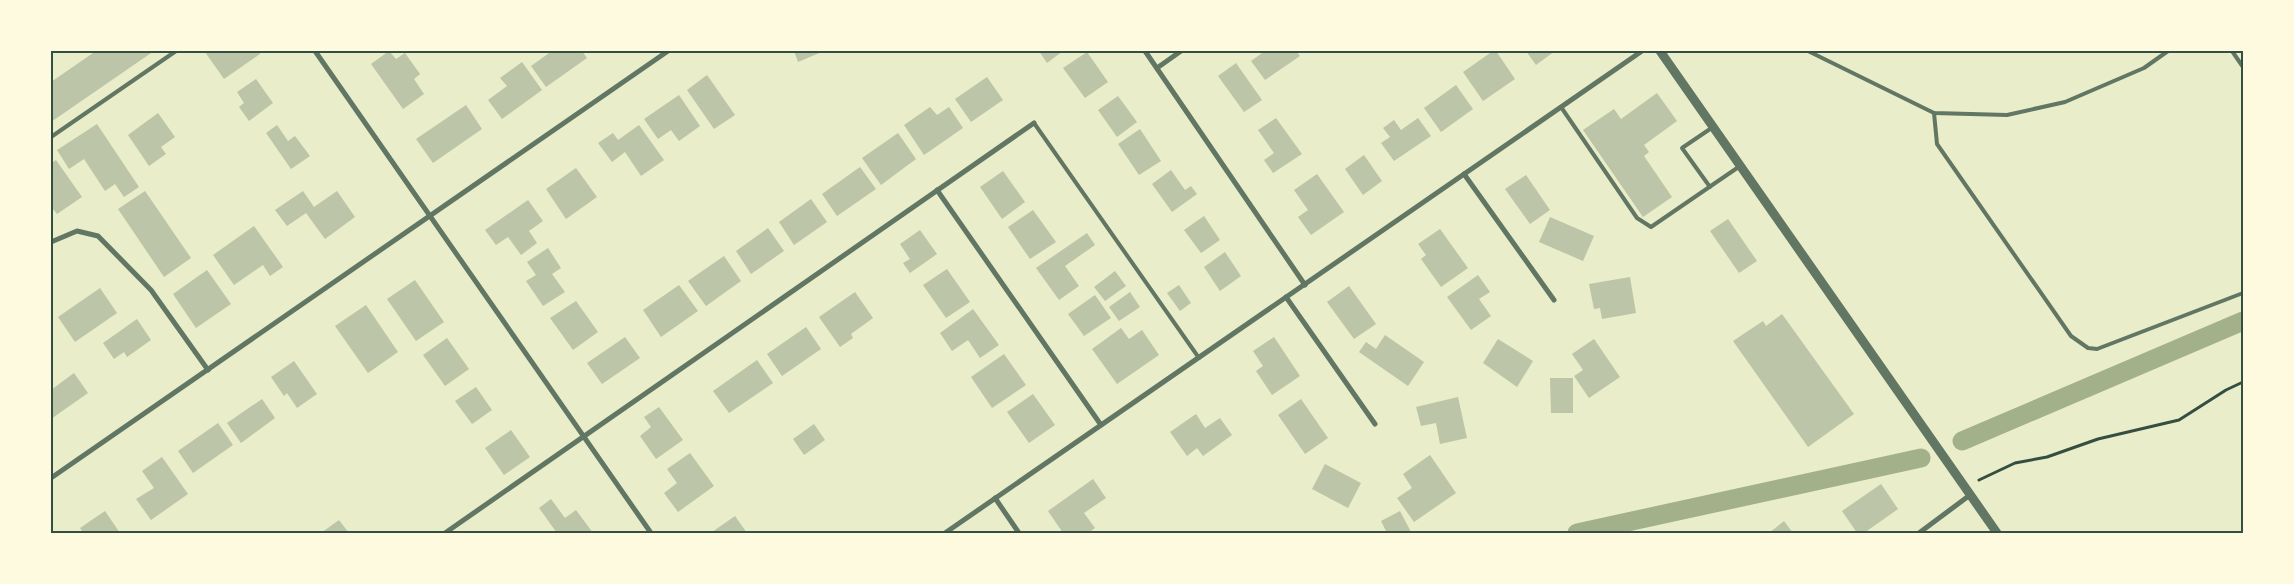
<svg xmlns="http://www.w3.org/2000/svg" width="2294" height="584" viewBox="0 0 2294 584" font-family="'Titillium Web',sans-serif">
<rect width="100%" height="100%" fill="#e9edc9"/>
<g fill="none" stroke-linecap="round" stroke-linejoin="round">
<g stroke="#a3b18a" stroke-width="19">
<path d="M 1962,441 L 2243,321"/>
<path d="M 1577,533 L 1921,458"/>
</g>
</g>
<g fill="#bcc5a7">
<path d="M 96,51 L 154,51 L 51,122 L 51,82 Z"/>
<path d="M 207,51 L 259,51 L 260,54 L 224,79 L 205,52 Z"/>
<path d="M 389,51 L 396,59 L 405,53 L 420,74 L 414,79 L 424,94 L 403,109 L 371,64 Z"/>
<path d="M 552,51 L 582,51 L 587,58 L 546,87 L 531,66 Z"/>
<path d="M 794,51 L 824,51 L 798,62 Z"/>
<path d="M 1039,51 L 1063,51 L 1047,63 Z"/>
<path d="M 1265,51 L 1296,51 L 1300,56 L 1265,80 L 1251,61 Z"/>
<path d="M 1493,51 L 1496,51 L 1515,79 L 1483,101 L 1463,72 Z"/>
<path d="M 1526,51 L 1555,51 L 1536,65 Z"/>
<path d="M 1087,52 L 1108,82 L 1085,98 L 1063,68 Z"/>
<path d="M 522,62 L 542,90 L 502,119 L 488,100 L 507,86 L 500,78 Z"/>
<path d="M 1236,63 L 1262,100 L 1244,112 L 1218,76 Z"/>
<path d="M 707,75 L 735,115 L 714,129 L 687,90 Z"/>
<path d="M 987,77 L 1003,100 L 971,122 L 955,99 Z"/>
<path d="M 256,79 L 273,103 L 249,121 L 239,107 L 244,103 L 237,92 Z"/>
<path d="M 1456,85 L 1473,109 L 1441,132 L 1424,108 Z"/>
<path d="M 1657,93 L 1677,121 L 1644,145 L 1649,152 L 1644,156 L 1672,197 L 1643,217 L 1583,130 L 1614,109 L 1621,119 Z"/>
<path d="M 679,95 L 700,126 L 679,141 L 671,130 L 658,139 L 644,119 Z"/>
<path d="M 1118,96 L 1137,122 L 1117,137 L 1098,110 Z"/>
<path d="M 466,105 L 482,129 L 433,163 L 416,139 Z"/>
<path d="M 930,107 L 937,115 L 949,107 L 963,128 L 924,155 L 904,125 Z"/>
<path d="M 158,113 L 175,137 L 161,147 L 166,154 L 149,166 L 128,135 Z"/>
<path d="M 1276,118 L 1302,154 L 1273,173 L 1264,160 L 1274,153 L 1258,130 Z"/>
<path d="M 1418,118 L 1431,136 L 1394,161 L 1381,143 L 1390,137 L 1383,128 L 1394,120 L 1401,130 Z"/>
<path d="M 97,124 L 139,187 L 124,197 L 115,184 L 105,191 L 84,159 L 69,169 L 57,150 Z"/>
<path d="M 277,125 L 288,141 L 295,136 L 310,156 L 291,169 L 266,133 Z"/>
<path d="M 639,125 L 664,160 L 641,176 L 625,152 L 612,162 L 598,143 L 613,133 L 618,140 Z"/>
<path d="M 1140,129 L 1161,161 L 1139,175 L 1118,144 Z"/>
<path d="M 898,133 L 916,159 L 881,185 L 862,158 Z"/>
<path d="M 1364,155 L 1382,181 L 1363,195 L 1345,169 Z"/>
<path d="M 56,160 L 82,197 L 57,214 L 53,209 L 51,211 L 51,163 Z"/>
<path d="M 860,167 L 876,189 L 837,216 L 822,194 Z"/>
<path d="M 576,168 L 597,197 L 566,219 L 546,189 Z"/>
<path d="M 1171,170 L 1185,190 L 1191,186 L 1197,194 L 1172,212 L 1152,184 Z"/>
<path d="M 1003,171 L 1025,202 L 1002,219 L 980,187 Z"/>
<path d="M 1317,174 L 1344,212 L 1311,235 L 1298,217 L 1308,210 L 1294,190 Z"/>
<path d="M 1526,175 L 1550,210 L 1530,224 L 1505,189 Z"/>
<path d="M 145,191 L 191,258 L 164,277 L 118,209 Z"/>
<path d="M 303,191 L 314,207 L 337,191 L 355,217 L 325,239 L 306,213 L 287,226 L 275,210 Z"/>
<path d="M 811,199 L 827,222 L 794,245 L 779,222 Z"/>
<path d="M 528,200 L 543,221 L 529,231 L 537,243 L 521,255 L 508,237 L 496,245 L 485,230 Z"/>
<path d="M 1033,210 L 1056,242 L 1030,259 L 1008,227 Z"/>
<path d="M 1204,216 L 1220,240 L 1201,253 L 1184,230 Z"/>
<path d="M 1550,217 L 1594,236 L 1583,261 L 1539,242 Z"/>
<path d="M 1728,219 L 1757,261 L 1739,273 L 1710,231 Z"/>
<path d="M 254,226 L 283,267 L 270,276 L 263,265 L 234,285 L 213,255 Z"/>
<path d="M 768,228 L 784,251 L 751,274 L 736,251 Z"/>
<path d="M 1440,229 L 1468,268 L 1441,287 L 1421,259 L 1426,255 L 1418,244 Z"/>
<path d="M 920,230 L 937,254 L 910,273 L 903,263 L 910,259 L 900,244 Z"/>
<path d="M 1087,233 L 1095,245 L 1065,266 L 1079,286 L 1059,300 L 1036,268 Z"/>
<path d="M 548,248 L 561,268 L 552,274 L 565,292 L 543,306 L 526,281 L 536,275 L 527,262 Z"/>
<path d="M 1225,252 L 1241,276 L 1220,291 L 1204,267 Z"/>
<path d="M 724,256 L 741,281 L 706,306 L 688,281 Z"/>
<path d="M 947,269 L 970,302 L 946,318 L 923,285 Z"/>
<path d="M 207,270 L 231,304 L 196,328 L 173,294 Z"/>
<path d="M 1115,271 L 1126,286 L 1105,301 L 1094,287 Z"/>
<path d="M 1478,275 L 1490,292 L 1479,299 L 1491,316 L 1471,330 L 1447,297 Z"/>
<path d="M 1630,277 L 1636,313 L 1602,319 L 1600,308 L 1594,309 L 1589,284 Z"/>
<path d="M 415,280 L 444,322 L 416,341 L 387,299 Z"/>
<path d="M 679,285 L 698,311 L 661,337 L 643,310 Z"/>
<path d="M 1179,285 L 1191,303 L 1180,311 L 1167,293 Z"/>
<path d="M 1349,286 L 1376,324 L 1354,339 L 1327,302 Z"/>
<path d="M 100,288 L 117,313 L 75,342 L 58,317 Z"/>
<path d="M 855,292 L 873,318 L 851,334 L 853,338 L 840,347 L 819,317 Z"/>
<path d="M 1130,292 L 1140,307 L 1119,321 L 1109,307 Z"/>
<path d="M 1095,295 L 1111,318 L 1084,336 L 1068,314 Z"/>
<path d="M 576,301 L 598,332 L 573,350 L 550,318 Z"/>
<path d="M 366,305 L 398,352 L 368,373 L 335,326 Z"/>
<path d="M 973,309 L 999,345 L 980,358 L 968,340 L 952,351 L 940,333 Z"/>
<path d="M 1782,314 L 1854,414 L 1808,447 L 1733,341 L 1763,321 L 1766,326 Z"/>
<path d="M 137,319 L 151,340 L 127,357 L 124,352 L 114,359 L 103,343 Z"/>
<path d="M 806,327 L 821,349 L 782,376 L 767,354 Z"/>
<path d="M 1121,328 L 1129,339 L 1142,330 L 1159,355 L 1117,384 L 1092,349 Z"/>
<path d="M 1385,335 L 1424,362 L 1408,386 L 1359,352 L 1366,342 L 1376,349 Z"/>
<path d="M 625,337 L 640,358 L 602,384 L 587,363 Z"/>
<path d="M 1274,337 L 1300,376 L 1272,395 L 1256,371 L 1263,366 L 1253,351 Z"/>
<path d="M 447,338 L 469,369 L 445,386 L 423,355 Z"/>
<path d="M 1498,339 L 1533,361 L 1517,387 L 1483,363 Z"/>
<path d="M 1594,339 L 1620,377 L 1589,398 L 1574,376 L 1583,370 L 1572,354 Z"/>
<path d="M 1004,354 L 1026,385 L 992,408 L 971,377 Z"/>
<path d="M 757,360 L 773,383 L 729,413 L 713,391 Z"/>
<path d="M 294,361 L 317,394 L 297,408 L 287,393 L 284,396 L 271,377 Z"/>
<path d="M 74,373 L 88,393 L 51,419 L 51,390 Z"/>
<path d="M 1550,378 L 1573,378 L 1573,413 L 1551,413 Z"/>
<path d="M 476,387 L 492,410 L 472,424 L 455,401 Z"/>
<path d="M 1033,394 L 1055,425 L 1029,443 L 1007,412 Z"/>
<path d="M 1458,397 L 1467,438 L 1440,444 L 1436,423 L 1421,426 L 1416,407 Z"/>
<path d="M 262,399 L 275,418 L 241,443 L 227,423 Z"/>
<path d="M 1301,399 L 1328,438 L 1305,454 L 1278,415 Z"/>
<path d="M 659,407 L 683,440 L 656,459 L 640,436 L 651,427 L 644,417 Z"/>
<path d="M 1196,414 L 1205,428 L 1220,418 L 1232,435 L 1203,456 L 1197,448 L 1187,456 L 1170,432 Z"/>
<path d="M 218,423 L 233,445 L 193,473 L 178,451 Z"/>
<path d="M 814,424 L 825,440 L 804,455 L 793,439 Z"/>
<path d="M 511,430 L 530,457 L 504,475 L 485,448 Z"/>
<path d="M 690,453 L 714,486 L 678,512 L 664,493 L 677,483 L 667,469 Z"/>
<path d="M 1430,455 L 1456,493 L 1414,522 L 1397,498 L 1412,488 L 1403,474 Z"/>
<path d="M 162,457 L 188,494 L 151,520 L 136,499 L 154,488 L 142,471 Z"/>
<path d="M 1325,464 L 1361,483 L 1348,508 L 1312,489 Z"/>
<path d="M 1093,479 L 1106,498 L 1084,513 L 1095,528 L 1088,533 L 1063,533 L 1048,511 Z"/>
<path d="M 1881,484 L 1898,509 L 1864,533 L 1857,533 L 1842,511 Z"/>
<path d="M 551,499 L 565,518 L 576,510 L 593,533 L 557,533 L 539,508 Z"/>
<path d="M 105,511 L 120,533 L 83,533 L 80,528 Z"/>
<path d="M 1400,511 L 1411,532 L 1387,533 L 1381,521 Z"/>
<path d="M 735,516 L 747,533 L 713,533 L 712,532 Z"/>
<path d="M 339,520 L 349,533 L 321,533 Z"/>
<path d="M 1784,521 L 1793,533 L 1769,533 Z"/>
</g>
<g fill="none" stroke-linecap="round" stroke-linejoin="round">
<path stroke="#344e41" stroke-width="3" d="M 1979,480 L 2015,463 L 2047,457 L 2098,439 L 2179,420 L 2226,390 L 2243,382"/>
<g stroke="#617663" stroke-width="4">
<path d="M 1808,51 L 1934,113 L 2007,115 L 2065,102 L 2144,68 L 2168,51"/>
<path d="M 2232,51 L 2243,67"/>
<path d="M 1561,107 L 1637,218 L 1651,227 L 1740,166"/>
<path d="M 1934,113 L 1937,144 L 2071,336 L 2088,348 L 2097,349 L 2243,293"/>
<path d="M 1034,123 L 1199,358"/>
<path d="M 51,137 L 176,51"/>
<path d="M 1710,187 L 1682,148 L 1713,127"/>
</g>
<g stroke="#617663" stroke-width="5">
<path d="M 315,51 L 651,533"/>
<path d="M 1145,51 L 1305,285"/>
<path d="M 1157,68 L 1181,51"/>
<path d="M 1464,174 L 1554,300"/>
<path d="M 937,190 L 1101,425"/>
<path d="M 51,242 L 77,231 L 98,236 L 151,290 L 208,370"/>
<path d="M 1286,297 L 1375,424"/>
<path d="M 51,478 L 668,51"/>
<path d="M 995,498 L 1019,533"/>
<path d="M 445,533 L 1034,123"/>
<path d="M 945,533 L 1642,51"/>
<path d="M 1919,533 L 1970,495"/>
</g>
<path stroke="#617663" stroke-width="9" d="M 1660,51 L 1997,533"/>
</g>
<rect width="2294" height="584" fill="none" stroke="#fefae0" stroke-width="105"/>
<rect x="52" y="52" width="2190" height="480" fill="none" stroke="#344e41" stroke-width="2"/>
</svg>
